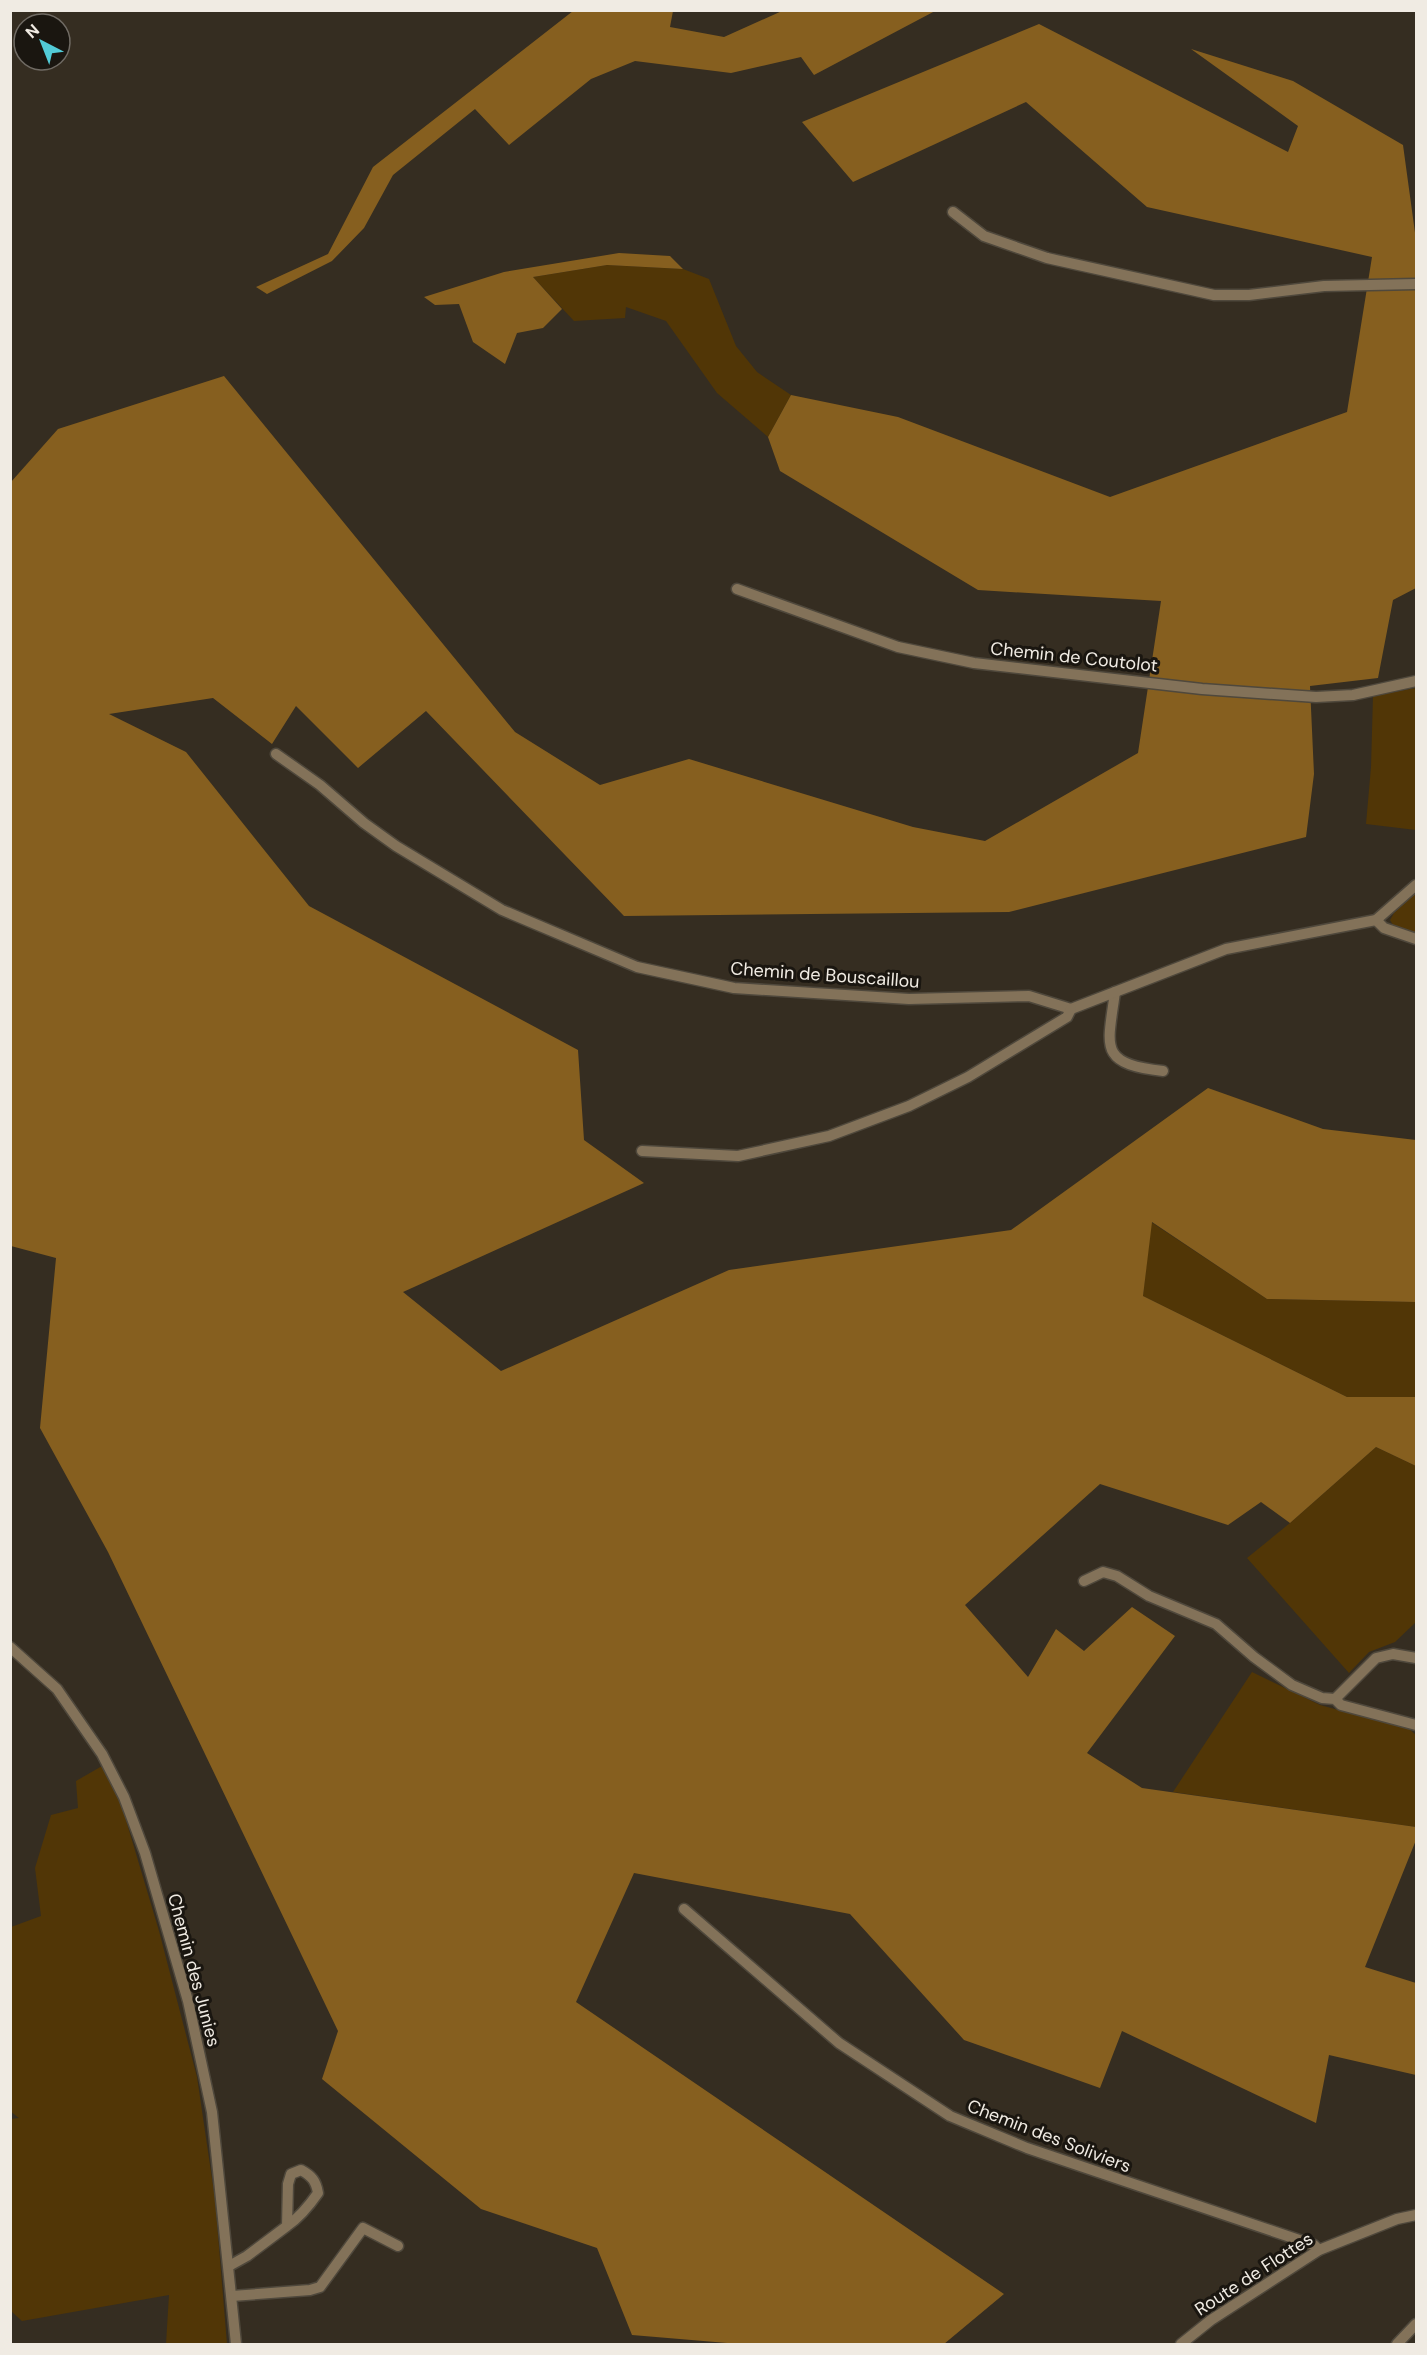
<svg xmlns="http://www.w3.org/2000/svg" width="1427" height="2355" viewBox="0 0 1427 2355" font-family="'DM Sans',sans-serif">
<rect width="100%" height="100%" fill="#352d21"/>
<g fill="#513606">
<path d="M 607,265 L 683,269 L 709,279 L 736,346 L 757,372 L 791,395 L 768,437 L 717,393 L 666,321 L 626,307 L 625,318 L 574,321 L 533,277 Z"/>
<path d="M 1416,688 L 1416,830 L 1366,824 L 1371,767 L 1373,696 Z"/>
<path d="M 1416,893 L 1416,933 L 1393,925 L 1390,920 L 1394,913 Z"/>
<path d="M 1151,1222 L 1267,1299 L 1416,1302 L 1416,1397 L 1347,1397 L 1143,1296 Z"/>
<path d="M 1376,1447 L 1416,1466 L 1416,1622 L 1395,1642 L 1369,1652 L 1349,1673 L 1247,1558 L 1290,1523 Z"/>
<path d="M 1252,1672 L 1320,1705 L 1409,1729 L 1416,1735 L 1416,1827 L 1173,1792 Z"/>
<path d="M 102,1766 L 120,1800 L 159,1931 L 197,2077 L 215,2199 L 227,2344 L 166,2344 L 169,2295 L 22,2321 L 11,2311 L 10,2119 L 19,2118 L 10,2111 L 11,1927 L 41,1916 L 35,1868 L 51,1815 L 78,1808 L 76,1781 Z"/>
</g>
<g fill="#865f1f">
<path d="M 573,11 L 673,11 L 670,27 L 724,37 L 782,11 L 935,11 L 814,75 L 801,57 L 731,73 L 635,61 L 591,79 L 509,145 L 475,109 L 393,175 L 364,228 L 332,261 L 267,294 L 256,287 L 328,254 L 373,167 Z"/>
<path d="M 1039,24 L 1288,152 L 1298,126 L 1191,49 L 1293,81 L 1403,145 L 1416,240 L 1416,588 L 1393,600 L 1378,678 L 1310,686 L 1314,774 L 1306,837 L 1009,912 L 624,916 L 426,711 L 358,768 L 296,706 L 272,744 L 213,698 L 109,714 L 186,752 L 309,906 L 578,1050 L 584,1140 L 644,1183 L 403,1292 L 501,1371 L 729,1270 L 1011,1230 L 1208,1088 L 1323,1129 L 1416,1140 L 1416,1302 L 1267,1299 L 1152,1222 L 1143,1296 L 1347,1397 L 1416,1397 L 1416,1466 L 1376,1447 L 1290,1523 L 1261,1502 L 1228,1525 L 1100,1484 L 965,1605 L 1028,1677 L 1056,1629 L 1084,1651 L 1132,1607 L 1175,1636 L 1087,1753 L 1142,1788 L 1416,1827 L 1416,1840 L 1365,1967 L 1416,1983 L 1416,2075 L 1329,2055 L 1316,2123 L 1122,2031 L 1100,2088 L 964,2040 L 850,1914 L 634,1873 L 576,2002 L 1004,2294 L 944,2344 L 739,2344 L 632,2335 L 597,2248 L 481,2209 L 322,2079 L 338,2031 L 108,1552 L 40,1428 L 56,1258 L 11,1246 L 11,482 L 58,429 L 224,376 L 515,732 L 600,785 L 689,759 L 913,827 L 985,841 L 1138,753 L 1161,601 L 978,590 L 780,471 L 768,437 L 791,395 L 898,417 L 1110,497 L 1347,412 L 1372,257 L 1147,207 L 1026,102 L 853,182 L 802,122 Z"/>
<path d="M 619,253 L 670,256 L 683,269 L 607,265 L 533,277 L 562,309 L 543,328 L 517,333 L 505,364 L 473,342 L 459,304 L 435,305 L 424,297 L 504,272 Z"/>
</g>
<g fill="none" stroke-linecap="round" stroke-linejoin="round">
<defs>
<g id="minor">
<path d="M 953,212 L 984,236 L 1047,258 L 1214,295 L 1249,295 L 1324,286 L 1416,284"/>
<path d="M 737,589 L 898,647 L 974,663 L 1202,689 L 1316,697 L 1353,695 L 1416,681"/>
<path d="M 276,754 L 320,785 L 364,823 L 396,846 L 502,910 L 637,967 L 734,988 L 909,999 L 1029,996 L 1071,1009"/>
<path d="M 1376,920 L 1384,928 L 1416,939"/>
<path d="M 1115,992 C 1108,1046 1097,1064 1163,1071"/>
<path d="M 1071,1009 L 1226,949 L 1376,920 L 1416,885"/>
<path d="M 642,1151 L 738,1156 L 829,1136 L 909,1106 L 968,1077 L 1067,1017 L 1071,1009"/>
<path d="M 1084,1581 L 1103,1572 L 1117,1576 L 1149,1596 L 1216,1624 L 1254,1657 L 1292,1685 L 1322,1698 L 1335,1699 L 1341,1705 L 1416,1725"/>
<path d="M 10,1647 L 57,1689 L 102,1754 L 124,1797 L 145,1853 L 188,2001 L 212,2112 L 236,2344"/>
<path d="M 1335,1699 L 1376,1658 L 1393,1654 L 1416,1658"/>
<path d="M 684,1909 L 839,2043 L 950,2116 L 1027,2148 L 1314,2245 L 1319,2250"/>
<path d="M 229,2266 L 247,2256 L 287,2226 C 300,2217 309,2206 318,2193 C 316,2181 312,2176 301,2170 L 291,2174 L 288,2184 L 287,2226"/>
<path d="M 232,2296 L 310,2290 L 320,2287 L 363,2228 L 398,2246"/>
<path d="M 1181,2344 L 1211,2320 L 1319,2250 L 1397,2219 L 1416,2215"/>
<path d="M 1397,2344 L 1416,2324"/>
</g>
</defs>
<use href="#minor" stroke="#4f483c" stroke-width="13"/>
<use href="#minor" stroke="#837259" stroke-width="10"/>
</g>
<g text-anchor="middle" stroke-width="6" stroke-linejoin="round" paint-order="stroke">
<g font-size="18" fill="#f0ebe3" stroke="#1a1610">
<text transform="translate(1074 657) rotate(6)" y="6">Chemin de Coutolot</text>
<text transform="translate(825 975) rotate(4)" y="6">Chemin de Bouscaillou</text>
<text transform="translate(194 1970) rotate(75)" y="6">Chemin des Junies</text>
<text transform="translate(1049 2136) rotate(21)" y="6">Chemin des Soliviers</text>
<text transform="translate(1254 2274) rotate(-33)" y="6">Route de Flottes</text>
</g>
</g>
<rect width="1427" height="2355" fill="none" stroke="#f0ebe3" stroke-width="24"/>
<g transform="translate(42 42) rotate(318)"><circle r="28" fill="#1a1610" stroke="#706b64" stroke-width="1.5"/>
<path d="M0-4.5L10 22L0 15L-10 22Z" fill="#52cbd7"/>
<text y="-9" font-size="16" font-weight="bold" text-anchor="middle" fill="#f0ebe3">N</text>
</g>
</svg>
